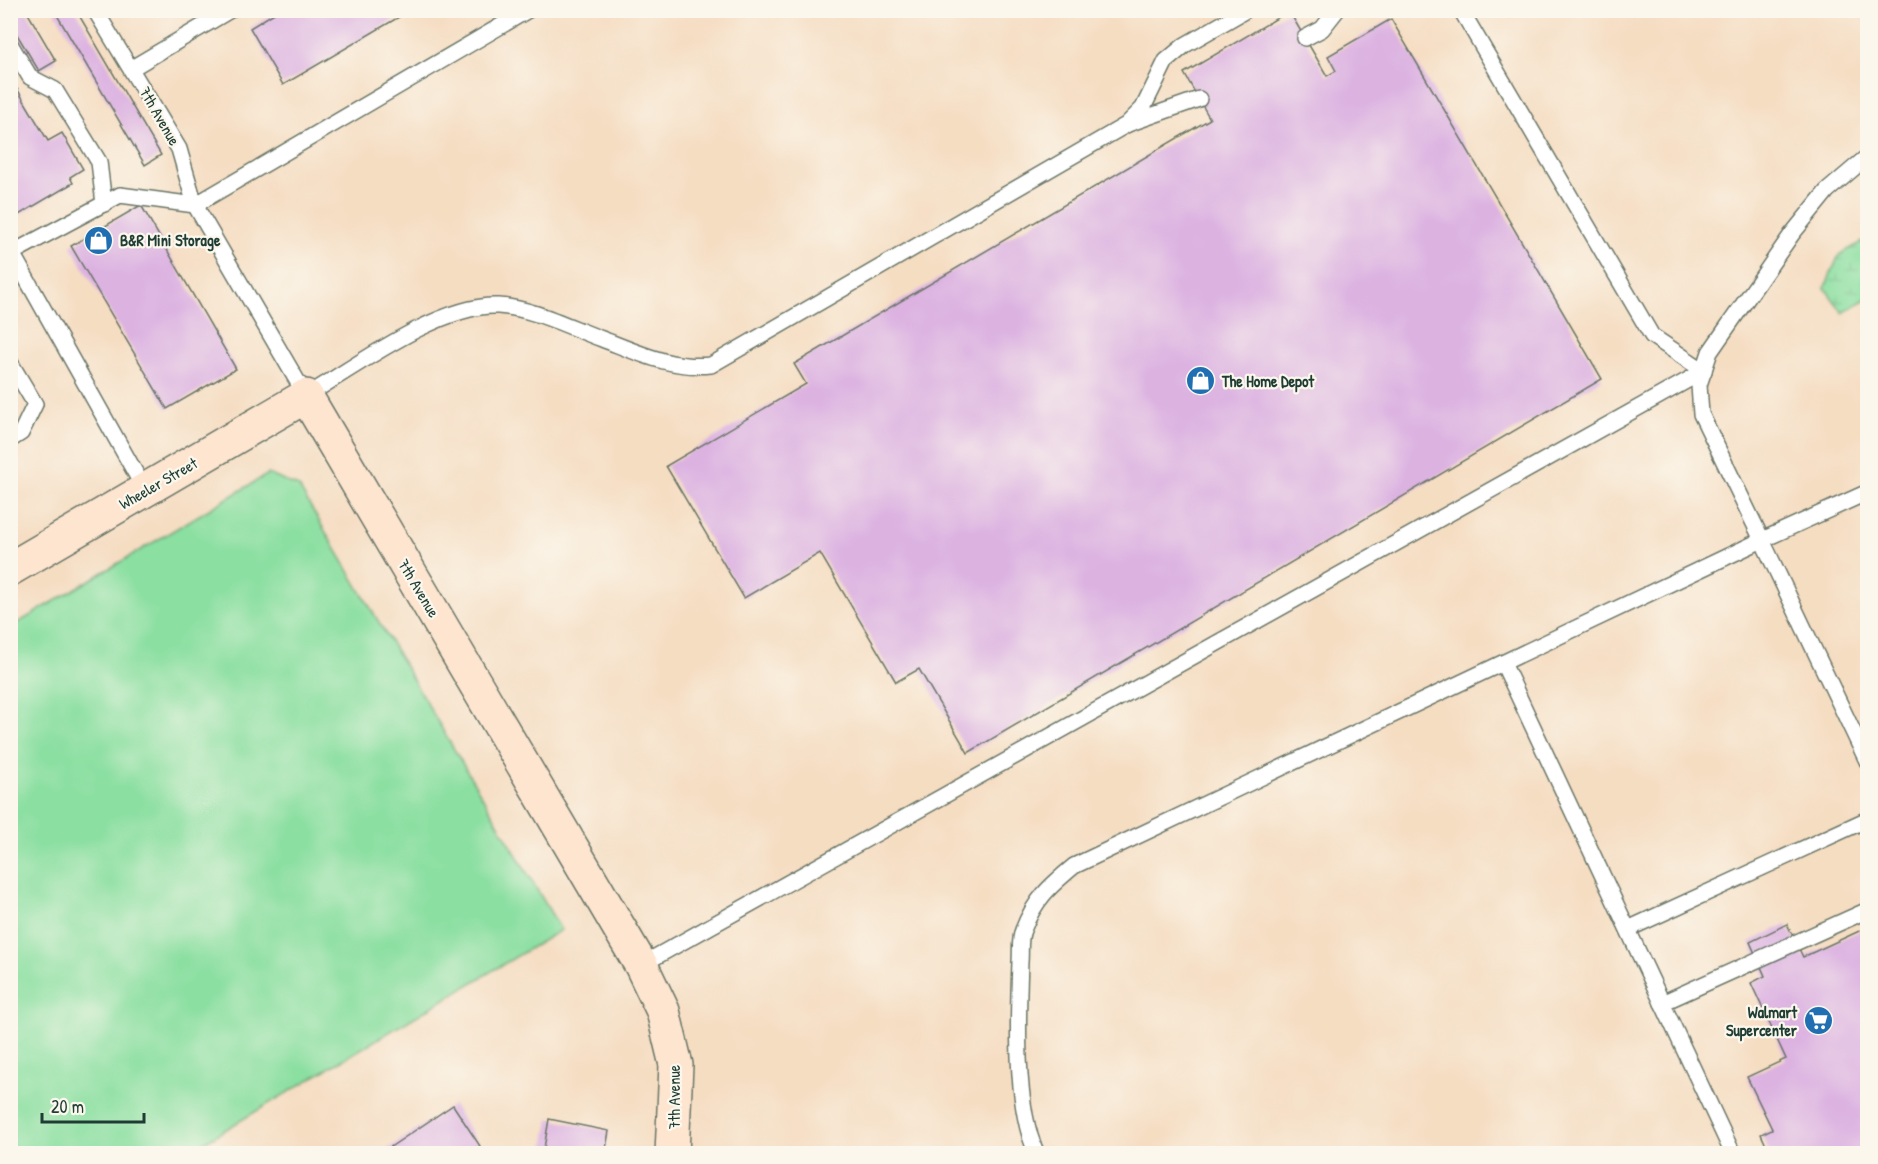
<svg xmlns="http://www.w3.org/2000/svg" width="1878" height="1164" viewBox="0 0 1878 1164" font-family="'Patrick Hand',sans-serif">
<defs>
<pattern id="wetland-marsh" width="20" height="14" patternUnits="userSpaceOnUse" patternTransform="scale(1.5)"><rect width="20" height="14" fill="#8bdfa1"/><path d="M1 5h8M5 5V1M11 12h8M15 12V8" fill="none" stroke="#78c08b"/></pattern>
</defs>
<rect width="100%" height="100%" fill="#fbf7ec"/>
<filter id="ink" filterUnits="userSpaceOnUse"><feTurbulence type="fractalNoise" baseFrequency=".0167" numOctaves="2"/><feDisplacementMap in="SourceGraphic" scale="12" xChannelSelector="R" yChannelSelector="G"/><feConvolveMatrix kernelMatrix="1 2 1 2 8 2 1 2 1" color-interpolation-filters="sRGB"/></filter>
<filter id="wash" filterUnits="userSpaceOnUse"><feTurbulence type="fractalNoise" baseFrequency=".008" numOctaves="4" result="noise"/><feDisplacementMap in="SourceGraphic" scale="24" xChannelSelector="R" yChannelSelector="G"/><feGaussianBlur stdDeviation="1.35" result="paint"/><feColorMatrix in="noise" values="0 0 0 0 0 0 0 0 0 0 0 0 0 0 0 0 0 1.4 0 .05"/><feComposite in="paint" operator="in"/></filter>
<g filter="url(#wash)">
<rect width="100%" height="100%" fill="#f5ddc2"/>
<path fill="#8bdfa1" stroke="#558e6a" stroke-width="1.5" d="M 268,474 L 299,487 L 561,930 L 186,1153 L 11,1153 L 11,627 Z"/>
<path fill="url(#wetland-marsh)" stroke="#558e6a" stroke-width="1.5" d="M 1867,239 L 1867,298 L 1843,313 L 1825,288 L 1839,255 Z"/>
<g id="blocks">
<g fill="#dcb2e1">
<path d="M 10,10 L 26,10 L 56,61 L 39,71 L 10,23 Z"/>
<path d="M 54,10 L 76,10 L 161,155 L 145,165 Z"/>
<path d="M 279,10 L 411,10 L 283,85 L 250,28 Z"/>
<path d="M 1289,11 L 1327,76 L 1336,71 L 1328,56 L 1391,19 L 1602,379 L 968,753 L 919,669 L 896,682 L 820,553 L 744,598 L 666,466 L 806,384 L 794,364 L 1210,119 L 1184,73 Z"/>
<path d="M 10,77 L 48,141 L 62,133 L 83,169 L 70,177 L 73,183 L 17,216 L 10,204 Z"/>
<path d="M 141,205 L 236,369 L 167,409 L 71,246 Z"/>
<path d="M 1787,924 L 1803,957 L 1868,927 L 1868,1154 L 1770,1154 L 1761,1134 L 1772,1129 L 1747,1077 L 1786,1059 L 1751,983 L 1765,976 L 1750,942 Z"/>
<path d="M 453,1105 L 480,1146 L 469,1154 L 380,1154 Z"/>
<path d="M 549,1119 L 609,1131 L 605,1154 L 543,1154 Z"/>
</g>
</g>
</g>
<g filter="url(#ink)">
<use href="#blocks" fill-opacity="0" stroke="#6a7566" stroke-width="1.5"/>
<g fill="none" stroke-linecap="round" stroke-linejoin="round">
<defs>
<g id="lane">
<path d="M 95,10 L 179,149 L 195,205 L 306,396 C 355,367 441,303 498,306 C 533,308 569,327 602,339 C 639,353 671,369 711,365 L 1126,125 L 1143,108 L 1166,61 L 1185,45 L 1246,10"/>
<path d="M 1305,38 L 1322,29 L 1337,10"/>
<path d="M 10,44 L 30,77 L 55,90 L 99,162 L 104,204"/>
<path d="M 132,68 L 230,10"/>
<path d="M 1128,124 L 1199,99"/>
<path d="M 10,362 L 35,404 L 21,433 L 10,440"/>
<path d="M 145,490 L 12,253 L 120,195 L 195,205 L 528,10"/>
<path d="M 1868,492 L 1762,540 L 1868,763"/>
<path d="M 1503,663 L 1733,1154"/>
<path d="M 1628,929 L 1868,819"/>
<path d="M 641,965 L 1704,371 L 1652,336 L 1461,10"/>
<path d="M 1662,1003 L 1868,910"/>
<path d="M 1037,1154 C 1014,1107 1018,1014 1020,962 C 1021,952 1019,939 1023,930 C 1035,899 1050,886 1074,866 L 1762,540 L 1701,414 L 1699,385 L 1710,352 L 1792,234 L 1827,191 L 1868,156"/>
</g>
<path id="secondary" d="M 10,569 L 306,396 L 641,965 L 663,1011 L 676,1065 L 672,1154"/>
</defs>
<use href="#lane" stroke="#6a7566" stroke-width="18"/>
<use href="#secondary" stroke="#6a7566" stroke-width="36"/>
<use href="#lane" stroke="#fff" stroke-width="15"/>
<use href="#secondary" stroke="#fde5d0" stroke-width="33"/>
</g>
</g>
<defs>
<symbol id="shop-disc" viewBox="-11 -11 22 22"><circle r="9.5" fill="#1f6fb2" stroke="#fbf7ec"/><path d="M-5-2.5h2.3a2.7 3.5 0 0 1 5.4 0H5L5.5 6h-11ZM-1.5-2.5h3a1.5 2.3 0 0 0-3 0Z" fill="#fff"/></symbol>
<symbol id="supermarket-disc" viewBox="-11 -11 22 22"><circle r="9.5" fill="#1f6fb2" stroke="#fbf7ec"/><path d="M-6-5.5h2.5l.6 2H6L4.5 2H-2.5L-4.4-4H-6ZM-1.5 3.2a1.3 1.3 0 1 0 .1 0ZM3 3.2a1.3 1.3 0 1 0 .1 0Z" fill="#fff"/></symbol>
</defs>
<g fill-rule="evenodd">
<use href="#shop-disc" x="82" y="224" width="33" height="33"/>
<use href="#shop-disc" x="1184" y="364" width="33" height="33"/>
<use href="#supermarket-disc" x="1802" y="1004" width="33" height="33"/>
</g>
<g text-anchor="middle" stroke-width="4.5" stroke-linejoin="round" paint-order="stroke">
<g font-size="16" fill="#1f3d34" stroke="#fbf7ec">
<text transform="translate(160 116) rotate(60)" y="6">7th Avenue</text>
<text transform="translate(158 483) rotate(-30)" y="6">Wheeler Street</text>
<text transform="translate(419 588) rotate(59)" y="6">7th Avenue</text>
<text transform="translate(674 1097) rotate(-90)" y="6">7th Avenue</text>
</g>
<g font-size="16" font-weight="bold" fill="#1f3d34" stroke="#fbf7ec" text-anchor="start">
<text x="120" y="246">B&amp;R Mini Storage</text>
<text x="1222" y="387">The Home Depot</text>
<text x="1797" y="1018" text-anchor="end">Walmart<tspan x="1797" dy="18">Supercenter</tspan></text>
</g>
</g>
<rect width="1878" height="1164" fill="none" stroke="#fbf7ec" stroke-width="36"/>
<path d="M42 1113v9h102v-9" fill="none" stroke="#1f3d34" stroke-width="3"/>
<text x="51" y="1113" font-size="18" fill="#1f3d34" stroke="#fbf7ec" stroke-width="4.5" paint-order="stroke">20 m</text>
</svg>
